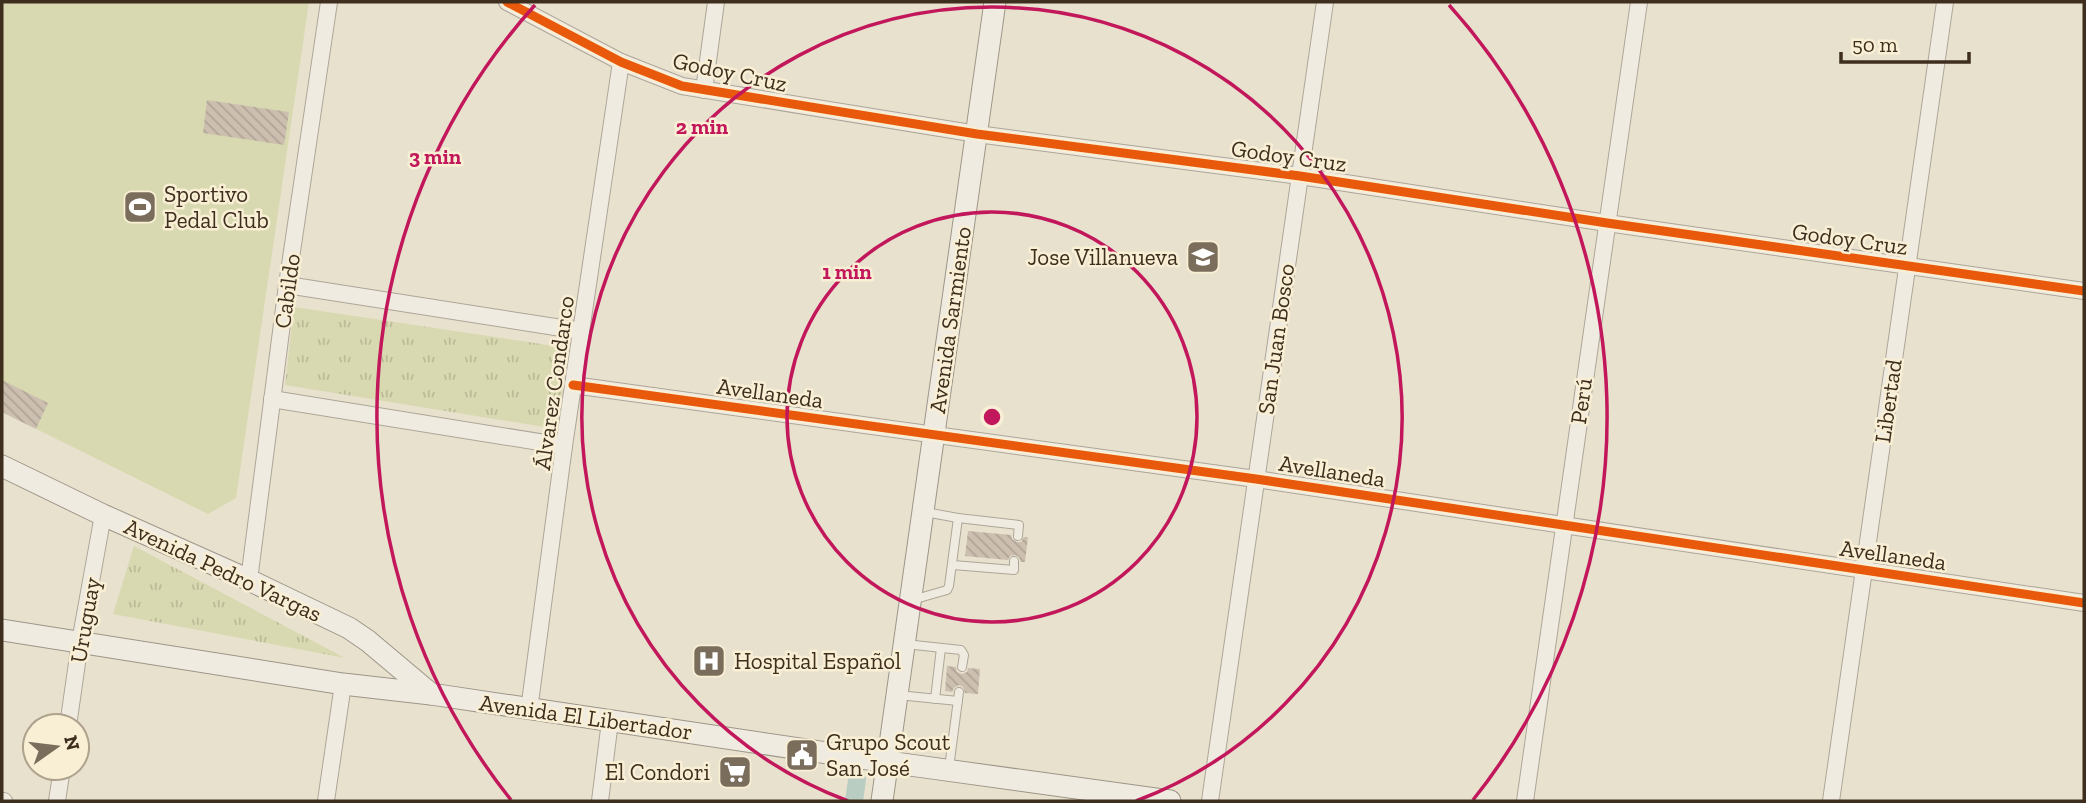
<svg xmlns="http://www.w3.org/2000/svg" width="2086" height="803" viewBox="0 0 2086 803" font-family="'Zilla Slab',serif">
<defs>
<pattern id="park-tufts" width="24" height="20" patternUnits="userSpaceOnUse" patternTransform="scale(1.75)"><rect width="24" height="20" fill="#d8d9b0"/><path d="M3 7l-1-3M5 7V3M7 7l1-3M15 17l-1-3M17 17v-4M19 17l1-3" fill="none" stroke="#babb97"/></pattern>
<pattern id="building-back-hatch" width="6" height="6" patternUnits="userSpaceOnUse" patternTransform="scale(1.75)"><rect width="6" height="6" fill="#ccbfaf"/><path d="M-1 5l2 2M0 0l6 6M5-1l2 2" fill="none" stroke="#b0a496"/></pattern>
</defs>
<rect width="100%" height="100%" fill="#e8e1ce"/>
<g fill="url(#park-tufts)">
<path d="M 294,307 L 568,348 L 557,429 L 285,385 Z"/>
<path d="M 134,546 L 345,658 L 113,614 Z"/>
</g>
<path fill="#d8d9b0" d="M 2,2 L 309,2 L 236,498 L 208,514 L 2,412 Z"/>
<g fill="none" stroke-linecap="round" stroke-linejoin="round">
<path stroke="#bacdc2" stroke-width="18" d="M 854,801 L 857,780"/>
</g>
<g fill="url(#building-back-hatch)">
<path d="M 207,100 L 289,112 L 284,145 L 203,133 Z"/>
<path d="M 2,380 L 48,403 L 36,429 L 2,412 Z"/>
<path d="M 968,531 L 1011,535 L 1012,539 L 1017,542 L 1021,542 L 1024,537 L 1028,537 L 1025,562 L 1021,562 L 1019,557 L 1015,555 L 1010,556 L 1008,560 L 965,556 Z"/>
<path d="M 947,666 L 956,667 L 957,672 L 962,674 L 967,672 L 968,668 L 980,669 L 978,694 L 965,693 L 963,687 L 959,685 L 954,688 L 952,692 L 945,691 Z"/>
</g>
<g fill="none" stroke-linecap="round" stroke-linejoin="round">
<defs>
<g id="lane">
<path d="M 925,512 L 958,518 L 1019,525 L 1018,536"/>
<path d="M 953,565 L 1014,570 L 1014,561"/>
<path d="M 912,600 L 947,590 L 949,586 L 958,518"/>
<path d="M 905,644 L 961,650 L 964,655 L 962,667"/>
<path d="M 898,695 L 958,701"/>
<path d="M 935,699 L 941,648"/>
<path d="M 949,768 L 959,692"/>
</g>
<g id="street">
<path d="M 507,2 L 621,62 L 682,86 L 977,134 L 1300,176 L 1607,223 L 2084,291"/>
<path d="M 704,90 L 716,2"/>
<path d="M 287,285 L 581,331"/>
<path d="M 573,385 L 1256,479 L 2084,603"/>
<path d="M 272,399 L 564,446"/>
<path d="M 249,580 L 287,285 L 329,2"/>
<path d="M 529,710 L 564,446 L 621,62"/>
<path d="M 68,726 L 80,642 L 103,515"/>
<path d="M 2,801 L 4,801"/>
<path d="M 57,801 L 62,768"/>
<path d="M 326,801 L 343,684"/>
<path d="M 600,801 L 610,721"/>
<path d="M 1210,801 L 1325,2"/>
<path d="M 1525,801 L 1639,2"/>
<path d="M 1831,801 L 1945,2"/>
</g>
<g id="secondary">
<path d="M 2,466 L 103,515 L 249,580 L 349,628 L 368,641 L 431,694"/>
<path d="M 2,630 L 343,684 L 431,694 L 888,762 L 1170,801"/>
<path d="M 882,801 L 995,2"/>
</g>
</defs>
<use href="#lane" stroke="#ada698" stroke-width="10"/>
<use href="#street" stroke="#ada698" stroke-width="18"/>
<use href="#secondary" stroke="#9d9587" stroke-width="23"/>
<use href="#lane" stroke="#f0ebe1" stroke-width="8"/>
<use href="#street" stroke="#f0ebe1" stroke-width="16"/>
<use href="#secondary" stroke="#f0ebe1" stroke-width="21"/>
<defs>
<g id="cycleway">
<path d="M 507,2 L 621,62 L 682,86 L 977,134 L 1300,176 L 1607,223 L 2084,291"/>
<path d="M 573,385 L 1256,479 L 2084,603"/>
</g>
</defs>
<use href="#cycleway" stroke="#f9efd5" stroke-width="13"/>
<use href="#cycleway" stroke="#e8590c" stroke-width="9"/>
</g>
<g fill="none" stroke="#c2185b" stroke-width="3.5">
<circle cx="992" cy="417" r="205"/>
<path d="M848 801A410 410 0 1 1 1136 801"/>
<path d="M511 800A615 615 0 0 1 535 5M1449 5A615 615 0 0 1 1473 800"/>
</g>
<defs>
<symbol id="stadium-square" viewBox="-11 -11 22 22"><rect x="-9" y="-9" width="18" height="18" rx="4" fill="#7a6d5c" stroke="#f9efd5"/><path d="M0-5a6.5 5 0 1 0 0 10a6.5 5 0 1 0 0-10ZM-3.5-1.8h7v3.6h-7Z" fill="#fff"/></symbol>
<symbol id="school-square" viewBox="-11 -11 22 22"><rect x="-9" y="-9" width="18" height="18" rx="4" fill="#7a6d5c" stroke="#f9efd5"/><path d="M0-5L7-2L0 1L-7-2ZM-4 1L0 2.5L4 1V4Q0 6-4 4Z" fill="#fff"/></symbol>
<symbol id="hospital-square" viewBox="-11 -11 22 22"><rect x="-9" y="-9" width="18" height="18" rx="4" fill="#7a6d5c" stroke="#f9efd5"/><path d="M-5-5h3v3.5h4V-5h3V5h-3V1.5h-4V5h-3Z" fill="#fff"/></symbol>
<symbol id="civic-square" viewBox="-11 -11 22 22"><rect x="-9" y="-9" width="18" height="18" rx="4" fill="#7a6d5c" stroke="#f9efd5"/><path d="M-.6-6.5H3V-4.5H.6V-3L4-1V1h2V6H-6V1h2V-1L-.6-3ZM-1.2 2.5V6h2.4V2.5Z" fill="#fff"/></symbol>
<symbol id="supermarket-square" viewBox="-11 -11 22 22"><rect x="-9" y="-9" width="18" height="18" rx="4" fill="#7a6d5c" stroke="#f9efd5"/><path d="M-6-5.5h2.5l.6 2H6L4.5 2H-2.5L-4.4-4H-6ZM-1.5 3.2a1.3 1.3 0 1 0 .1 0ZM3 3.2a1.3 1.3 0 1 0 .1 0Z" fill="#fff"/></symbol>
</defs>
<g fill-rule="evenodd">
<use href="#stadium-square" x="121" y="188" width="38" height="38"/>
<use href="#school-square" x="1184" y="238" width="38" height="38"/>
<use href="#hospital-square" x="690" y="642" width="38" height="38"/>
<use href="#civic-square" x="783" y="736" width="38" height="38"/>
<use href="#supermarket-square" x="716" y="753" width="38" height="38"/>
</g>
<g text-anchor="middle" stroke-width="5" stroke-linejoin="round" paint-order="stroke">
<g font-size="23" fill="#3e2e1e" stroke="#f9efd5">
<text transform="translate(730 72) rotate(12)" y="8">Godoy Cruz</text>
<text transform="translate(1289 156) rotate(8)" y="8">Godoy Cruz</text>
<text transform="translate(1850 239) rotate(8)" y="8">Godoy Cruz</text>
<text transform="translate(287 291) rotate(-82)" y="8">Cabildo</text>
<text transform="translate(950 320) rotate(-82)" y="8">Avenida Sarmiento</text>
<text transform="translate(1276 339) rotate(-82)" y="8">San Juan Bosco</text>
<text transform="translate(554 383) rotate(-82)" y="8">Álvarez Condarco</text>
<text transform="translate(770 393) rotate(8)" y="8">Avellaneda</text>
<text transform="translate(1581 401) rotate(-82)" y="8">Perú</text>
<text transform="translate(1888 401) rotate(-82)" y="8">Libertad</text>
<text transform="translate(1332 471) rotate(9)" y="8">Avellaneda</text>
<text transform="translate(1893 555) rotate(8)" y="8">Avellaneda</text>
<text transform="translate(223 570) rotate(25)" y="8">Avenida Pedro Vargas</text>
<text transform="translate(85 620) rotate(-80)" y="8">Uruguay</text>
<text transform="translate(586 717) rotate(8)" y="8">Avenida El Libertador</text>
</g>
<g font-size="23" fill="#3e2e1e" stroke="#f9efd5" text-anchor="start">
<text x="164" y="202">Sportivo<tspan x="164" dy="26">Pedal Club</tspan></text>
<text x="1178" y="265" text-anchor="end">Jose Villanueva</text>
<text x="734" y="669">Hospital Español</text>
<text x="826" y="750">Grupo Scout<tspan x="826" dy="26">San José</tspan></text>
<text x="710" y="780" text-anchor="end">El Condori</text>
</g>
</g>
<circle cx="992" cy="417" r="10" fill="#c2185b" stroke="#f9efd5" stroke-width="3.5"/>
<g font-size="21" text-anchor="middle" font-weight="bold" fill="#c2185b" stroke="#f9efd5" stroke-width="5" stroke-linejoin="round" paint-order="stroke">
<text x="702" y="134">2 min</text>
<text x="435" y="164">3 min</text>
<text x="847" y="279">1 min</text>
</g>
<rect width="2086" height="803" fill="none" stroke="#3e2e1e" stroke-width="7"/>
<g transform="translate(56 747) rotate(76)"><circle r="33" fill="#f9efd5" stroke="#aea28c" stroke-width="2"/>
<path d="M0-5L12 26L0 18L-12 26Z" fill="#7a6d5c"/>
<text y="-10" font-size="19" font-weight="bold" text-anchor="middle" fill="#3e2e1e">N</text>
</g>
<path d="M1841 52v10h128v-10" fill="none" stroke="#3e2e1e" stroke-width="3.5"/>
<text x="1852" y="52" font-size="21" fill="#3e2e1e" stroke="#f9efd5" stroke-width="5" paint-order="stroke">50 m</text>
</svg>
